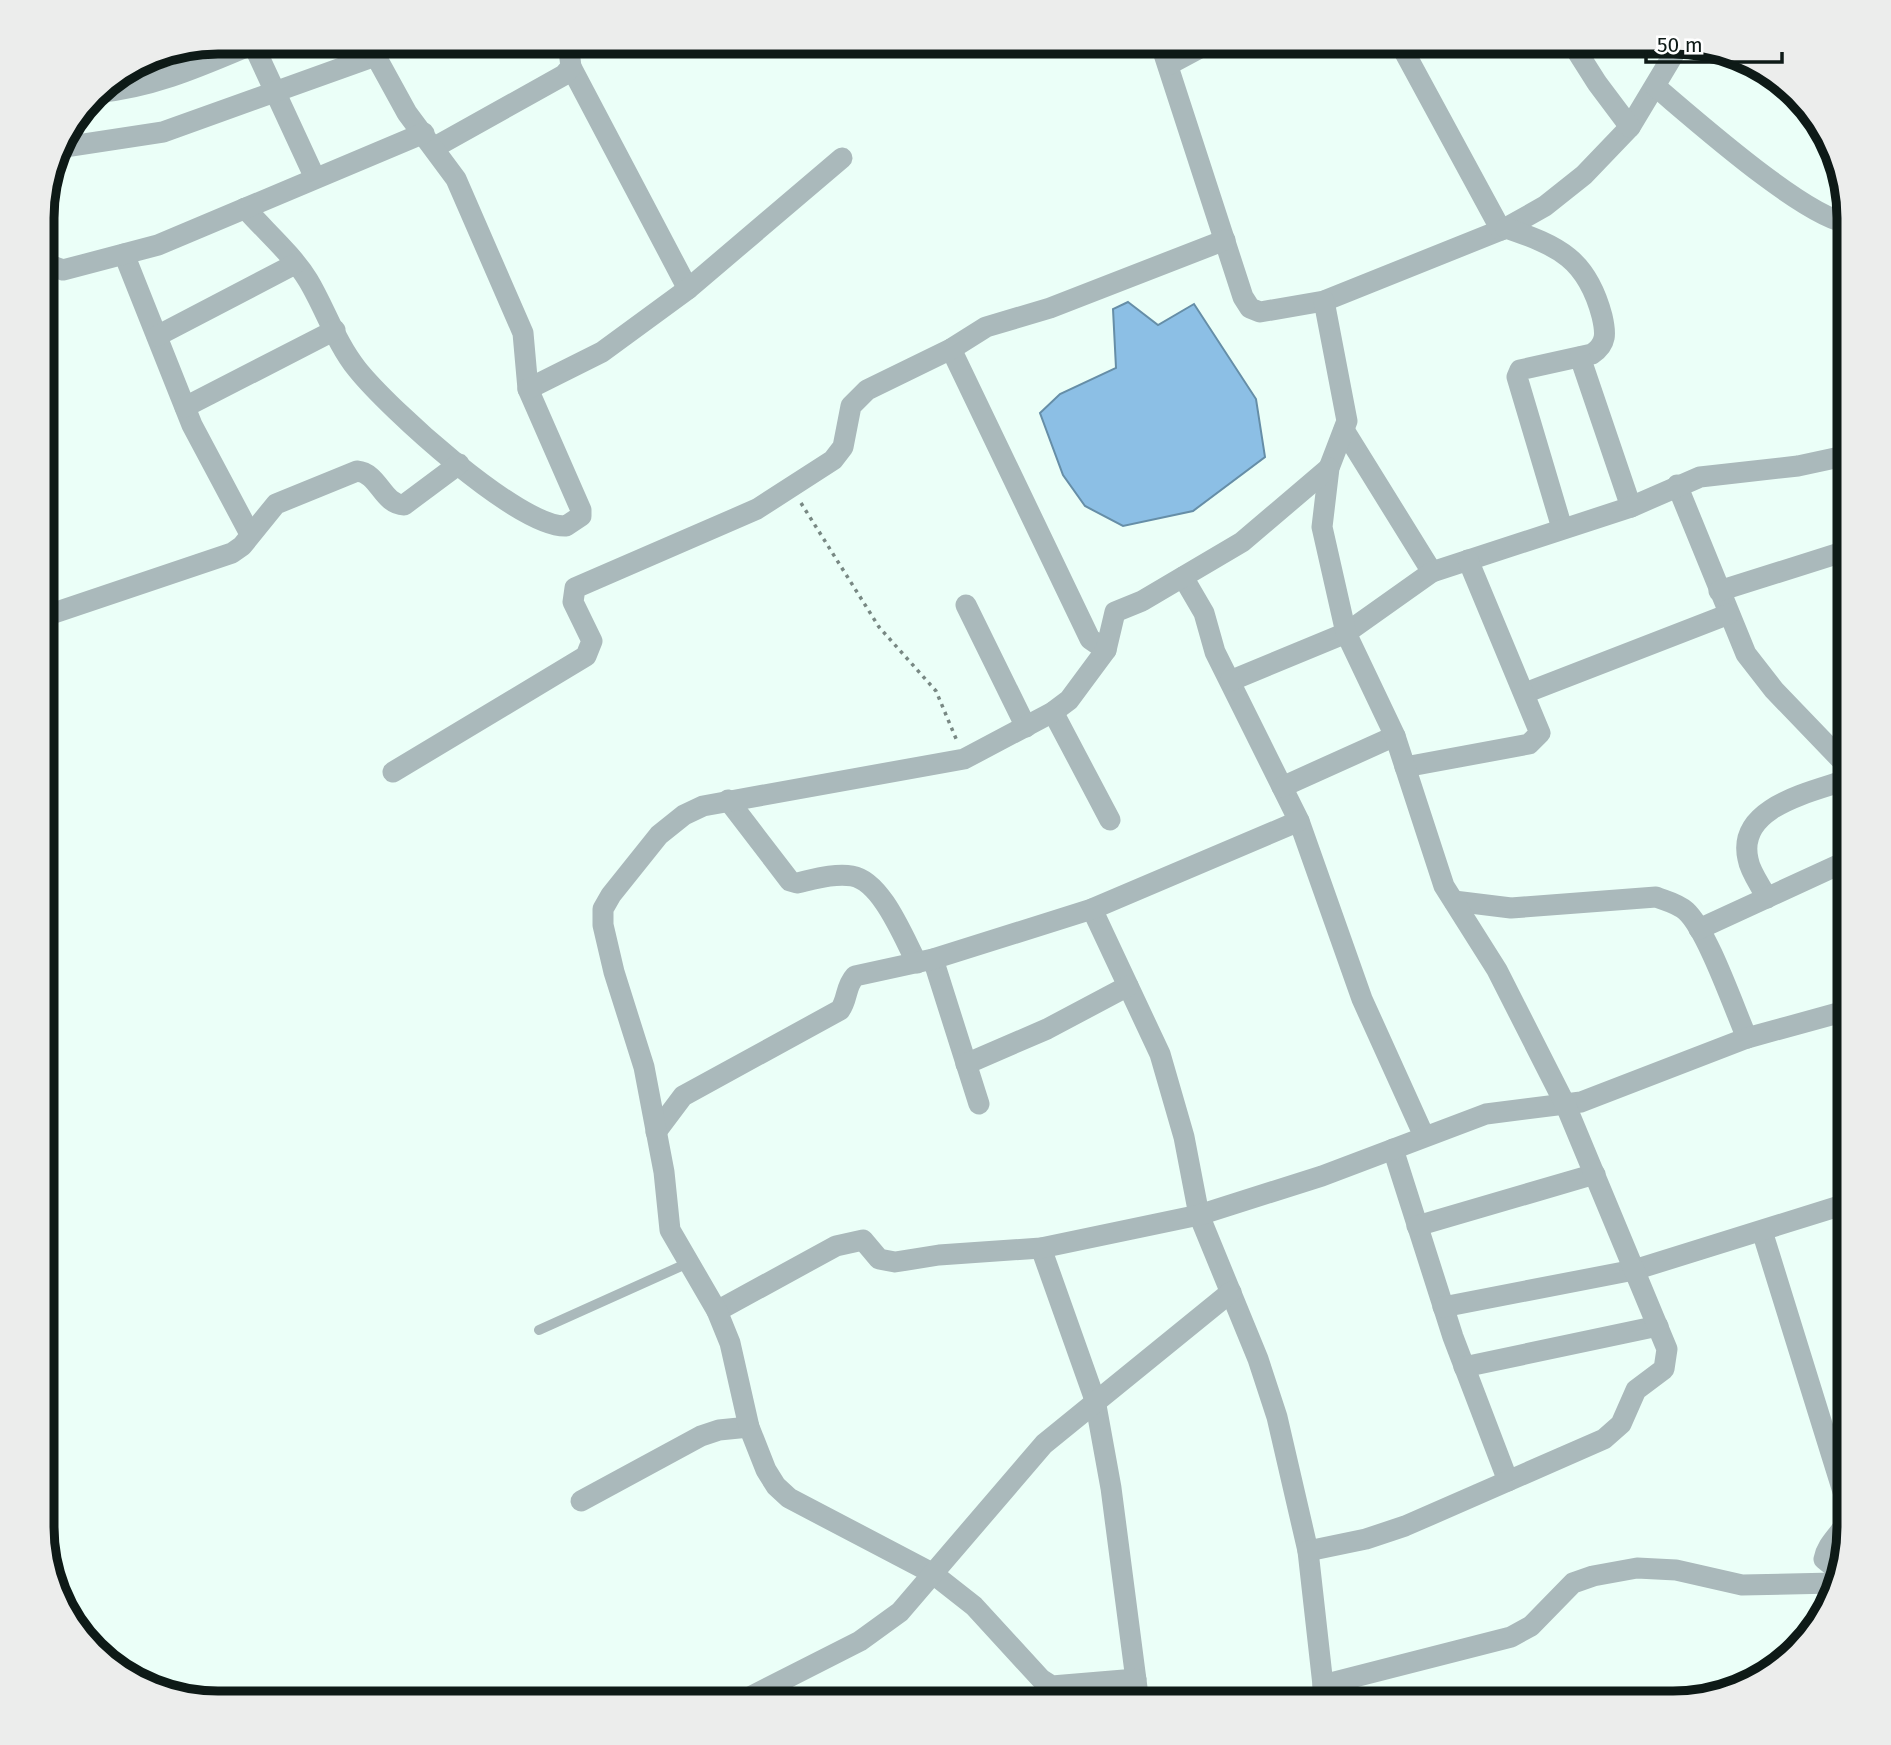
<svg xmlns="http://www.w3.org/2000/svg" width="1891" height="1745" viewBox="0 0 1891 1745" font-family="'Fira Sans',sans-serif">
<rect width="100%" height="100%" fill="#ebfff8"/>
<path fill="#8cbfe5" stroke="#668ea7" stroke-width="2" d="M 1128,302 L 1158,325 L 1194,304 L 1256,399 L 1265,457 L 1193,511 L 1123,526 L 1085,506 L 1063,475 L 1040,413 L 1060,394 L 1116,368 L 1113,309 Z"/>
<g fill="none" stroke-linecap="round" stroke-linejoin="round">
<path stroke="#788883" stroke-width="3.5" stroke-dasharray="3.5 5" stroke-linecap="butt" d="M 801,503 L 879,627 L 936,691 L 957,741"/>
<path stroke="#aab9bb" stroke-width="10" d="M 539,1330 L 688,1263"/>
<g stroke="#aab9bb" stroke-width="21">
<path d="M 1160,42 L 1243,297 L 1250,308 L 1260,312 L 1324,301 L 1506,228 L 1545,206 L 1584,175 L 1630,127 L 1681,42"/>
<path d="M 1399,42 L 1501,230"/>
<path d="M 1571,42 L 1597,83 L 1630,127"/>
<path d="M 253,44 L 315,178"/>
<path d="M 1168,65 L 1211,42"/>
<path d="M 571,67 L 688,289"/>
<path d="M 1656,87 C 1693,118 1806,219 1849,223"/>
<path d="M 96,93 C 156,87 203,65 258,42"/>
<path d="M 435,147 L 564,75 L 571,67 L 568,42"/>
<path d="M 58,148 L 163,132 L 375,56"/>
<path d="M 245,208 C 265,231 292,254 308,280 C 325,308 336,343 357,369 C 388,408 519,528 566,526 L 581,516 L 581,510 L 528,389 L 523,333 L 456,179 L 407,113 L 368,42"/>
<path d="M 1506,228 C 1559,246 1587,259 1602,316 C 1606,333 1607,344 1592,354 L 1520,370 L 1517,377 L 1562,528"/>
<path d="M 124,254 L 192,425 L 250,534"/>
<path d="M 42,258 L 49,265 L 63,270 L 158,245 L 424,133"/>
<path d="M 157,336 L 295,264"/>
<path d="M 951,349 L 1090,639 L 1106,650"/>
<path d="M 1580,357 L 1631,507"/>
<path d="M 528,389 L 602,352 L 688,289 L 842,158"/>
<path d="M 185,407 L 335,330"/>
<path d="M 1344,430 L 1432,572"/>
<path d="M 1677,485 L 1746,654 L 1774,690 L 1849,768"/>
<path d="M 1183,577 L 1204,613 L 1215,652 L 1299,821 L 1362,999 L 1424,1136"/>
<path d="M 1719,591 L 1849,550"/>
<path d="M 966,605 L 1026,727"/>
<path d="M 42,617 L 232,553 L 242,546 L 276,504 L 357,471 C 379,473 382,504 404,505 L 459,464"/>
<path d="M 1230,681 L 1346,633 L 1432,572 L 1631,507 L 1700,477 L 1798,466 L 1849,455"/>
<path d="M 1525,693 L 1729,614"/>
<path d="M 1053,712 L 1110,820"/>
<path d="M 1405,767 L 1529,744 L 1540,733 L 1468,560"/>
<path d="M 393,772 L 586,656 L 592,641 L 573,602 L 575,588 L 757,509 L 833,460 L 843,447 L 851,406 L 867,390 L 951,349 L 986,327 L 1050,308 L 1225,240"/>
<path d="M 1282,787 L 1395,736"/>
<path d="M 728,800 L 790,881 L 797,883 C 815,879 835,873 852,876 C 882,881 904,939 917,963"/>
<path d="M 1767,898 C 1761,886 1750,872 1748,859 C 1736,806 1813,792 1849,779"/>
<path d="M 1454,901 L 1511,908 L 1656,897 C 1666,901 1677,903 1686,911 C 1707,930 1734,1008 1747,1038"/>
<path d="M 1092,909 L 1160,1054 L 1184,1137 L 1199,1215 L 1258,1359 L 1277,1417 L 1308,1551 L 1325,1703"/>
<path d="M 1699,929 L 1849,860"/>
<path d="M 933,959 L 979,1104"/>
<path d="M 966,1064 L 1047,1029 L 1128,986"/>
<path d="M 656,1132 L 683,1096 L 840,1010 C 848,999 845,987 855,976 L 933,959 L 1092,909 L 1299,821"/>
<path d="M 1393,1149 L 1453,1337 L 1508,1481"/>
<path d="M 1417,1226 L 1595,1174"/>
<path d="M 1762,1231 L 1849,1511"/>
<path d="M 1041,1248 L 1095,1400 L 1111,1488 L 1139,1703"/>
<path d="M 1443,1307 L 1634,1270 L 1849,1203"/>
<path d="M 717,1311 L 836,1246 L 863,1240 L 879,1259 L 895,1262 L 939,1255 L 1041,1248 L 1199,1215 L 1322,1176 L 1486,1114 L 1581,1102 L 1747,1038 L 1849,1010"/>
<path d="M 1464,1367 L 1658,1326"/>
<path d="M 581,1501 L 701,1436 L 719,1430 L 749,1427"/>
<path d="M 1308,1551 L 1366,1539 L 1405,1526 L 1604,1439 L 1621,1424 L 1636,1390 L 1664,1369 L 1667,1349 L 1566,1106 L 1497,970 L 1444,886 L 1395,736 L 1346,633 L 1322,527 L 1329,468 L 1347,421 L 1324,301"/>
<path d="M 1840,1572 L 1824,1559 C 1827,1542 1844,1532 1849,1516"/>
<path d="M 1136,1679 L 1052,1686 L 1041,1679 L 974,1606 L 932,1573 L 789,1498 L 776,1486 L 766,1470 L 749,1427 L 730,1343 L 717,1311 L 670,1230 L 664,1172 L 644,1067 L 614,972 L 603,925 L 603,909 L 611,895 L 659,835 L 684,815 L 703,806 L 964,759 L 1053,712 L 1069,700 L 1106,650 L 1115,612 L 1142,601 L 1242,542 L 1329,468"/>
<path d="M 1323,1685 L 1511,1637 L 1531,1626 L 1573,1583 L 1593,1576 L 1637,1568 L 1676,1570 L 1742,1585 L 1834,1583"/>
<path d="M 738,1703 L 860,1641 L 900,1612 L 1044,1444 L 1231,1292"/>
</g>
</g>
<path d="M0 0H1891V1745H0ZM218 54H1673A164 164 0 0 1 1837 218V1527A164 164 0 0 1 1673 1691H218A164 164 0 0 1 54 1527V218A164 164 0 0 1 218 54Z" fill="#ecedec" fill-rule="evenodd"/>
<path fill="none" stroke="#0e1a17" stroke-width="9" d="M218 54H1673A164 164 0 0 1 1837 218V1527A164 164 0 0 1 1673 1691H218A164 164 0 0 1 54 1527V218A164 164 0 0 1 218 54Z"/>
<path d="M1646 52v10h136v-10" fill="none" stroke="#0e1a17" stroke-width="3.5"/>
<text x="1657" y="52" font-size="21" fill="#0e1a17" stroke="#ffffff" stroke-width="5" paint-order="stroke">50 m</text>
</svg>
